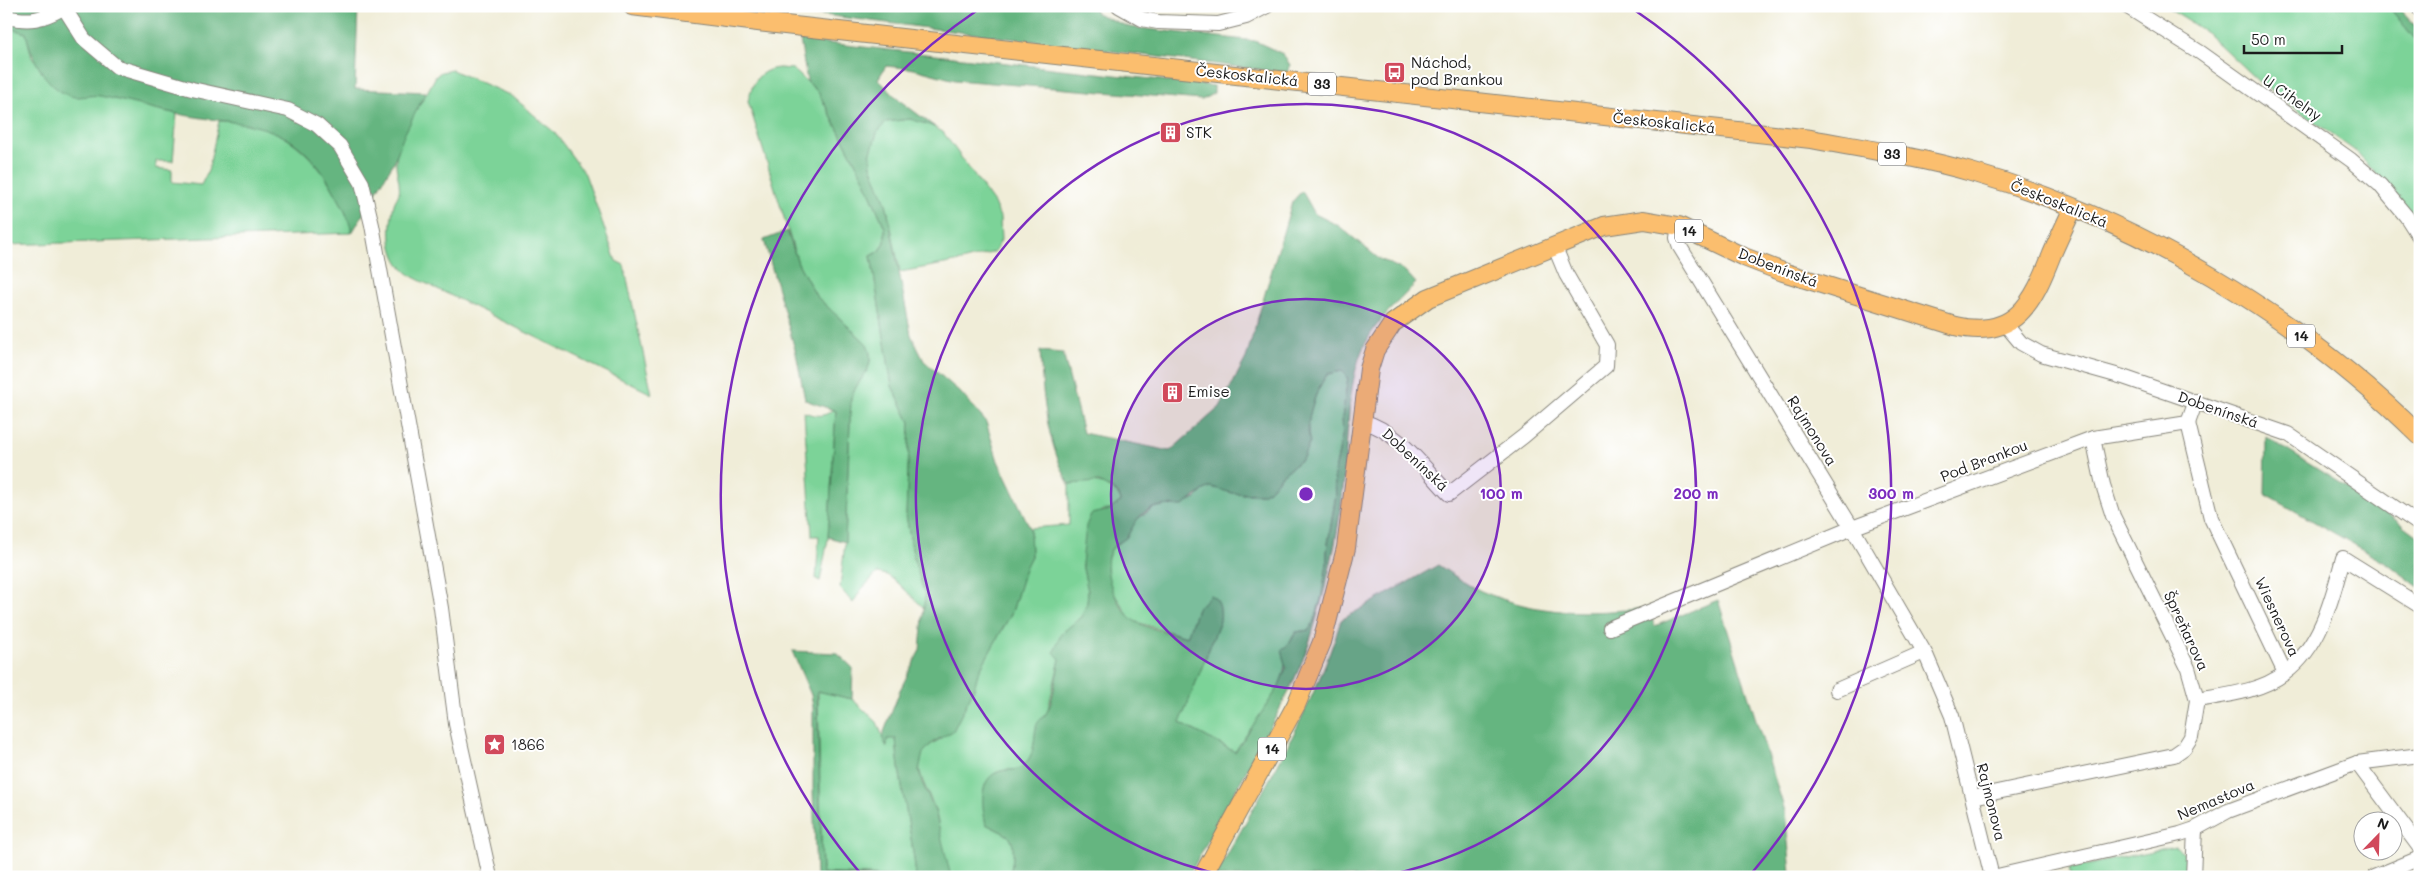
<svg xmlns="http://www.w3.org/2000/svg" width="2426" height="883" viewBox="0 0 2426 883" font-family="Mali,sans-serif">
<rect width="100%" height="100%" fill="#fff"/>
<filter id="ink" filterUnits="userSpaceOnUse"><feTurbulence type="fractalNoise" baseFrequency=".02" numOctaves="2"/><feDisplacementMap in="SourceGraphic" scale="10" xChannelSelector="R" yChannelSelector="G"/><feConvolveMatrix kernelMatrix="1 2 1 2 8 2 1 2 1" color-interpolation-filters="sRGB"/></filter>
<filter id="wash" filterUnits="userSpaceOnUse"><feTurbulence type="fractalNoise" baseFrequency=".0096" numOctaves="4" result="noise"/><feDisplacementMap in="SourceGraphic" scale="20" xChannelSelector="R" yChannelSelector="G"/><feGaussianBlur stdDeviation="1.12" result="paint"/><feColorMatrix in="noise" values="0 0 0 0 0 0 0 0 0 0 0 0 0 0 0 0 0 1.4 0 .05"/><feComposite in="paint" operator="in"/></filter>
<g filter="url(#wash)">
<rect width="100%" height="100%" fill="#f0edd8"/>
<g fill="#7cd398" stroke="#4c785a">
<path d="M 2164,6 L 2388,6 L 2420,45 L 2420,229 L 2398,198 L 2355,151 L 2259,82 L 2206,32 Z"/>
<path d="M 6,27 L 26,33 L 32,58 L 81,96 L 99,95 L 177,114 L 173,161 L 156,161 L 156,168 L 172,170 L 172,182 L 201,185 L 208,171 L 219,121 C 271,121 303,142 330,184 C 339,199 349,216 352,233 L 6,245 Z"/>
<path d="M 779,68 L 793,69 L 818,92 L 864,179 L 885,228 L 885,242 L 880,251 L 871,256 L 892,386 L 910,422 L 906,515 L 914,560 L 925,595 L 925,609 L 897,582 L 887,575 L 877,573 L 861,590 L 853,603 L 840,588 L 845,542 L 851,398 C 858,376 878,370 867,344 L 816,296 L 798,263 L 748,101 C 753,82 758,70 779,68 Z"/>
<path d="M 452,70 L 512,96 L 555,133 L 585,174 L 616,261 L 624,265 L 652,394 L 415,278 C 387,262 388,232 394,204 C 395,200 398,197 399,193 C 401,183 396,173 396,163 C 396,154 401,141 404,133 C 413,113 426,96 436,76 L 441,72 Z"/>
<path d="M 910,119 L 926,123 L 943,132 L 994,203 L 1000,217 L 1001,240 L 995,252 L 961,261 L 900,272 L 886,203 L 871,166 L 870,155 L 877,133 L 886,122 Z"/>
<path d="M 1342,371 L 1348,377 L 1342,418 L 1343,432 L 1334,476 L 1336,494 L 1327,550 L 1327,564 L 1321,599 L 1314,622 L 1309,630 L 1296,632 C 1284,647 1287,670 1279,687 C 1267,710 1248,730 1235,752 L 1180,723 L 1220,621 L 1197,609 L 1187,637 L 1133,621 L 1128,615 L 1112,590 L 1108,577 L 1107,560 L 1112,548 L 1127,537 L 1136,520 L 1153,508 L 1168,505 L 1176,506 L 1195,499 L 1204,490 L 1211,487 L 1242,494 L 1262,494 L 1269,490 L 1282,475 L 1303,458 L 1310,442 C 1303,425 1316,387 1328,374 Z"/>
<path d="M 833,409 L 836,410 L 828,539 L 820,581 L 816,579 L 819,536 L 812,536 L 804,412 C 815,416 825,418 833,409 Z"/>
<path d="M 1084,482 C 1100,482 1115,485 1121,501 L 1110,510 L 1102,510 L 1082,564 L 1088,591 L 1087,603 L 1081,617 L 1061,634 L 1056,651 L 1060,659 L 1047,713 C 1030,726 1039,741 1029,759 C 1020,776 1008,766 996,773 C 981,780 983,811 986,824 C 993,828 1001,831 1007,835 C 1018,843 1012,866 1009,877 L 951,877 C 942,858 941,834 936,813 C 929,788 901,758 939,740 L 968,700 L 978,673 L 1012,612 L 1026,565 L 1031,556 L 1030,528 L 1069,525 L 1069,484 Z"/>
<path d="M 818,691 L 852,699 L 877,722 L 887,747 L 886,739 L 896,738 C 899,785 912,830 916,877 L 822,873 Z"/>
<path d="M 2175,846 L 2186,854 L 2186,877 L 2071,877 L 2069,869 Z"/>
</g>
<g fill="#65b580" stroke="#40684e" fill-rule="evenodd">
<path d="M 6,6 L 358,6 L 355,89 L 426,92 L 404,135 L 394,162 L 352,233 C 349,215 338,198 329,182 C 287,116 245,127 178,114 C 152,109 126,101 100,96 C 91,94 79,99 70,96 C 45,87 31,57 26,33 L 6,27 Z"/>
<path d="M 752,6 L 1095,6 L 1096,13 L 1129,27 L 1255,41 L 1283,54 L 1290,65 L 1287,73 Z"/>
<path d="M 2388,6 L 2397,6 L 2420,32 L 2420,45 Z"/>
<path d="M 800,40 L 1214,86 L 1214,93 L 1202,100 L 955,80 L 914,69 L 886,66 L 878,79 L 899,100 L 935,127 L 910,119 L 886,122 L 877,133 L 870,155 L 871,166 L 886,203 L 911,335 L 924,361 L 960,392 L 986,422 L 998,461 L 1030,528 L 1031,556 L 1026,566 L 1012,612 L 978,673 L 974,689 L 953,731 L 932,743 L 923,753 L 919,770 L 922,782 L 935,811 L 951,877 L 916,877 C 912,830 899,785 896,739 L 887,739 L 887,747 L 882,737 L 901,688 L 920,650 L 925,595 L 914,560 L 906,515 L 910,422 L 892,386 L 871,256 L 880,251 L 885,242 L 885,228 L 864,179 L 828,110 L 818,92 L 807,81 Z"/>
<path d="M 1302,191 L 1315,214 L 1339,226 L 1378,258 L 1405,271 L 1416,283 C 1398,302 1377,320 1365,344 C 1346,382 1348,446 1343,489 C 1338,539 1326,590 1311,637 C 1297,680 1275,718 1254,757 C 1232,797 1210,837 1188,877 L 1009,877 C 1012,866 1018,843 1007,835 C 1001,831 993,828 986,824 C 982,808 978,779 998,772 C 1010,767 1017,775 1028,760 C 1035,751 1034,737 1036,727 C 1038,719 1044,718 1047,712 C 1053,702 1057,672 1060,659 L 1054,652 L 1061,634 L 1081,617 L 1087,603 L 1088,591 L 1082,564 L 1086,526 L 1091,514 L 1110,510 L 1121,501 L 1118,493 L 1099,482 L 1069,484 C 1046,440 1043,399 1040,351 L 1063,353 L 1083,433 L 1170,451 L 1220,407 L 1246,358 L 1292,202 ZM 1342,371 L 1348,377 L 1342,418 L 1343,432 L 1334,476 L 1336,494 L 1327,550 L 1327,564 L 1321,599 L 1314,622 L 1309,630 L 1296,632 L 1289,644 L 1281,650 L 1286,668 L 1278,688 L 1235,752 L 1180,723 L 1220,621 C 1221,610 1221,600 1210,595 L 1197,609 L 1187,637 C 1173,633 1142,628 1132,619 C 1117,607 1097,565 1113,547 C 1118,542 1124,541 1128,535 C 1135,523 1139,513 1153,508 C 1164,504 1173,506 1183,506 L 1204,490 L 1211,487 L 1232,493 L 1262,494 L 1269,490 L 1282,475 L 1303,458 L 1310,442 C 1303,426 1316,387 1328,374 Z"/>
<path d="M 787,231 L 798,263 L 816,296 L 867,344 C 878,370 858,376 851,398 L 845,542 L 828,537 L 836,411 L 805,400 L 796,353 L 764,240 Z"/>
<path d="M 2266,437 L 2378,507 L 2420,538 L 2420,588 L 2387,563 L 2265,494 Z"/>
<path d="M 1438,565 C 1452,574 1466,584 1481,591 C 1540,616 1586,614 1647,608 L 1655,626 L 1718,600 L 1785,811 L 1791,873 L 1778,877 L 1215,877 C 1261,793 1313,711 1341,620 Z"/>
<path d="M 792,651 L 837,653 L 853,668 L 852,699 L 817,691 L 822,874 L 902,877 L 816,877 L 813,790 L 813,707 L 811,695 Z"/>
</g>
</g>
<g filter="url(#ink)">
<g fill="none" stroke-linecap="round" stroke-linejoin="round">
<defs>
<g id="minor">
<path d="M 63,6 L 84,39 L 117,67 L 192,89 L 288,110 L 317,125 L 340,146 L 362,183 L 372,225 L 441,608 L 456,724 L 490,877"/>
<path d="M 1119,6 L 1142,19 L 1158,22 L 1218,24 L 1246,17 L 1267,6"/>
<path d="M 2126,6 L 2201,53 L 2351,160 L 2380,185 L 2406,216 L 2420,238"/>
<path d="M 6,17 C 30,22 41,20 63,8"/>
<path d="M 1679,226 L 1677,238 L 1680,247 L 1852,528 L 1926,655 L 1952,716 L 1992,877"/>
<path d="M 2005,324 L 2021,343 L 2041,354 L 2123,377 L 2288,434 L 2420,525"/>
<path d="M 1361,421 C 1398,430 1423,467 1449,494 L 1524,436 L 1606,366 L 1607,345 L 1566,274 L 1554,245"/>
<path d="M 2188,423 L 2211,518 L 2285,673"/>
<path d="M 1610,628 L 1852,528 L 2093,438 L 2188,423 L 2196,401"/>
<path d="M 1837,690 L 1924,652"/>
<path d="M 2197,700 C 2226,695 2260,692 2285,673 C 2321,646 2332,599 2343,558 L 2420,606"/>
<path d="M 2357,763 L 2420,848"/>
<path d="M 1973,797 L 2174,755 L 2184,748 L 2191,737 L 2197,700 L 2188,668 L 2113,516 L 2103,485 L 2093,438"/>
<path d="M 1993,877 L 2180,834 L 2195,829 L 2228,811 L 2357,763 L 2420,755"/>
<path d="M 2193,877 L 2195,829"/>
<path d="M 2374,877 L 2420,858"/>
</g>
<g id="major">
<path d="M 632,6 L 758,22 L 1811,139 C 1865,149 1919,157 1971,172 C 2135,218 2299,316 2420,436"/>
<path d="M 1202,877 L 1296,705 L 1322,642 L 1346,548 L 1369,369 L 1375,350 L 1393,323 L 1428,298 L 1604,226 L 1644,220 L 1679,226 L 1744,257 L 1783,272 L 1955,326 C 2015,340 2033,303 2052,254 C 2059,238 2066,223 2073,208"/>
</g>
</defs>
<use href="#minor" stroke="#86847a" stroke-width="16"/>
<use href="#major" stroke="#86847a" stroke-width="20"/>
<use href="#minor" stroke="#fff" stroke-width="14"/>
<use href="#major" stroke="#fbbe6e" stroke-width="18"/>
<defs>
<path id="rail" d="M 2410,6 L 2420,17"/>
</defs>
<use href="#rail" stroke="#1c1c1c" stroke-width="5.5"/>
<use href="#rail" stroke="#fff" stroke-width="4" stroke-dasharray="11" stroke-linecap="butt"/>
</g>
</g>
<circle cx="1306" cy="494" r="195" fill="#7b2cbf" fill-opacity=".12"/>
<g fill="none" stroke="#7b2cbf" stroke-width="2.5">
<circle cx="1306" cy="494" r="195"/>
<path d="M1228 876A390 390 0 1 1 1384 876"/>
<path d="M861 874A585 585 0 0 1 979 9M1633 9A585 585 0 0 1 1751 874"/>
</g>
<defs>
<symbol id="bus-square" viewBox="-11 -11 22 22"><rect x="-9" y="-9" width="18" height="18" rx="4" fill="#d1495b" stroke="#fff"/><path d="M-5-6H5V4H4V6H2V4H-2V6H-4V4H-5ZM-3.5-4V0h7V-4ZM-3.5 1.2v1.5H-2V1.2ZM2 1.2v1.5H3.5V1.2Z" fill="#fff"/></symbol>
<symbol id="building-square" viewBox="-11 -11 22 22"><rect x="-9" y="-9" width="18" height="18" rx="4" fill="#d1495b" stroke="#fff"/><path d="M-4-6H4V6H1V3H-1V6H-4ZM-2.5-4.3h1.7v1.8h-1.7ZM.8-4.3h1.7v1.8H.8ZM-2.5-1h1.7V.8h-1.7ZM.8-1h1.7V.8H.8Z" fill="#fff"/></symbol>
<symbol id="sight-square" viewBox="-11 -11 22 22"><rect x="-9" y="-9" width="18" height="18" rx="4" fill="#d1495b" stroke="#fff"/><path d="M0-6L1.8-2.2L6-1.7L2.9 1.2L3.7 5.4L0 3.3L-3.7 5.4L-2.9 1.2L-6-1.7L-1.8-2.2Z" fill="#fff"/></symbol>
</defs>
<g fill-rule="evenodd">
<use href="#bus-square" x="1382" y="60" width="25" height="25"/>
<use href="#building-square" x="1158" y="120" width="25" height="25"/>
<use href="#building-square" x="1160" y="380" width="25" height="25"/>
<use href="#sight-square" x="482" y="732" width="25" height="25"/>
</g>
<g text-anchor="middle" stroke-width="4" stroke-linejoin="round" paint-order="stroke">
<g fill="#fff" stroke="#606060" stroke-width="1">
<rect x="1308" y="72.5" width="28" height="23" rx="4"/>
<rect x="1878" y="142.5" width="28" height="23" rx="4"/>
<rect x="1675" y="219.5" width="28" height="23" rx="4"/>
<rect x="2287" y="324.5" width="28" height="23" rx="4"/>
<rect x="1258" y="737.5" width="28" height="23" rx="4"/>
</g>
<g font-size="14" font-weight="bold" fill="#1c1c1c">
<text x="1322" y="89">33</text>
<text x="1892" y="159">33</text>
<text x="1689" y="236">14</text>
<text x="2301" y="341">14</text>
<text x="1272" y="754">14</text>
</g>
<g font-size="15" fill="#1c1c1c" stroke="#fff" text-anchor="start">
<text x="1411" y="68">Náchod,<tspan x="1411" dy="17">pod Brankou</tspan></text>
<text x="1186" y="138">STK</text>
<text x="1188" y="397">Emise</text>
<text x="511" y="750">1866</text>
</g>
<g font-size="15" fill="#1c1c1c" stroke="#fff">
<text transform="translate(1247 76) rotate(6)" y="5">Českoskalická</text>
<text transform="translate(2292 98) rotate(35)" y="5">U Cihelny</text>
<text transform="translate(1664 123) rotate(6)" y="5">Českoskalická</text>
<text transform="translate(2059 204) rotate(22)" y="5">Českoskalická</text>
<text transform="translate(1778 268) rotate(21)" y="5">Dobenínská</text>
<text transform="translate(2218 410) rotate(19)" y="5">Dobenínská</text>
<text transform="translate(1812 431) rotate(58)" y="5">Rajmonova</text>
<text transform="translate(1415 460) rotate(43)" y="5">Dobenínská</text>
<text transform="translate(1984 461) rotate(-21)" y="5">Pod Brankou</text>
<text transform="translate(2277 617) rotate(65)" y="5">Wiesnerova</text>
<text transform="translate(2186 631) rotate(65)" y="5">Špreňarova</text>
<text transform="translate(2216 800) rotate(-23)" y="5">Nemastova</text>
<text transform="translate(1991 802) rotate(76)" y="5">Rajmonova</text>
</g>
</g>
<circle cx="1306" cy="494" r="8" fill="#7b2cbf" stroke="#fff" stroke-width="2.5"/>
<g font-size="15" text-anchor="middle" font-weight="bold" fill="#7b2cbf" stroke="#fff" stroke-width="4" stroke-linejoin="round" paint-order="stroke">
<text x="1501" y="499">100 m</text>
<text x="1696" y="499">200 m</text>
<text x="1891" y="499">300 m</text>
</g>
<rect width="2426" height="883" fill="none" stroke="#fff" stroke-width="25"/>
<g transform="translate(2378 836) rotate(23)"><circle r="24" fill="#ffffff" stroke="#a4a4a4"/>
<path d="M0-4L9 19L0 12L-9 19Z" fill="#d1495b"/>
<text y="-8" font-size="14" font-weight="bold" text-anchor="middle" fill="#1c1c1c">N</text>
</g>
<path d="M2244 45v8h98v-8" fill="none" stroke="#1c1c1c" stroke-width="2.5"/>
<text x="2251" y="45" font-size="15" fill="#1c1c1c" stroke="#ffffff" stroke-width="4" paint-order="stroke">50 m</text>
</svg>
